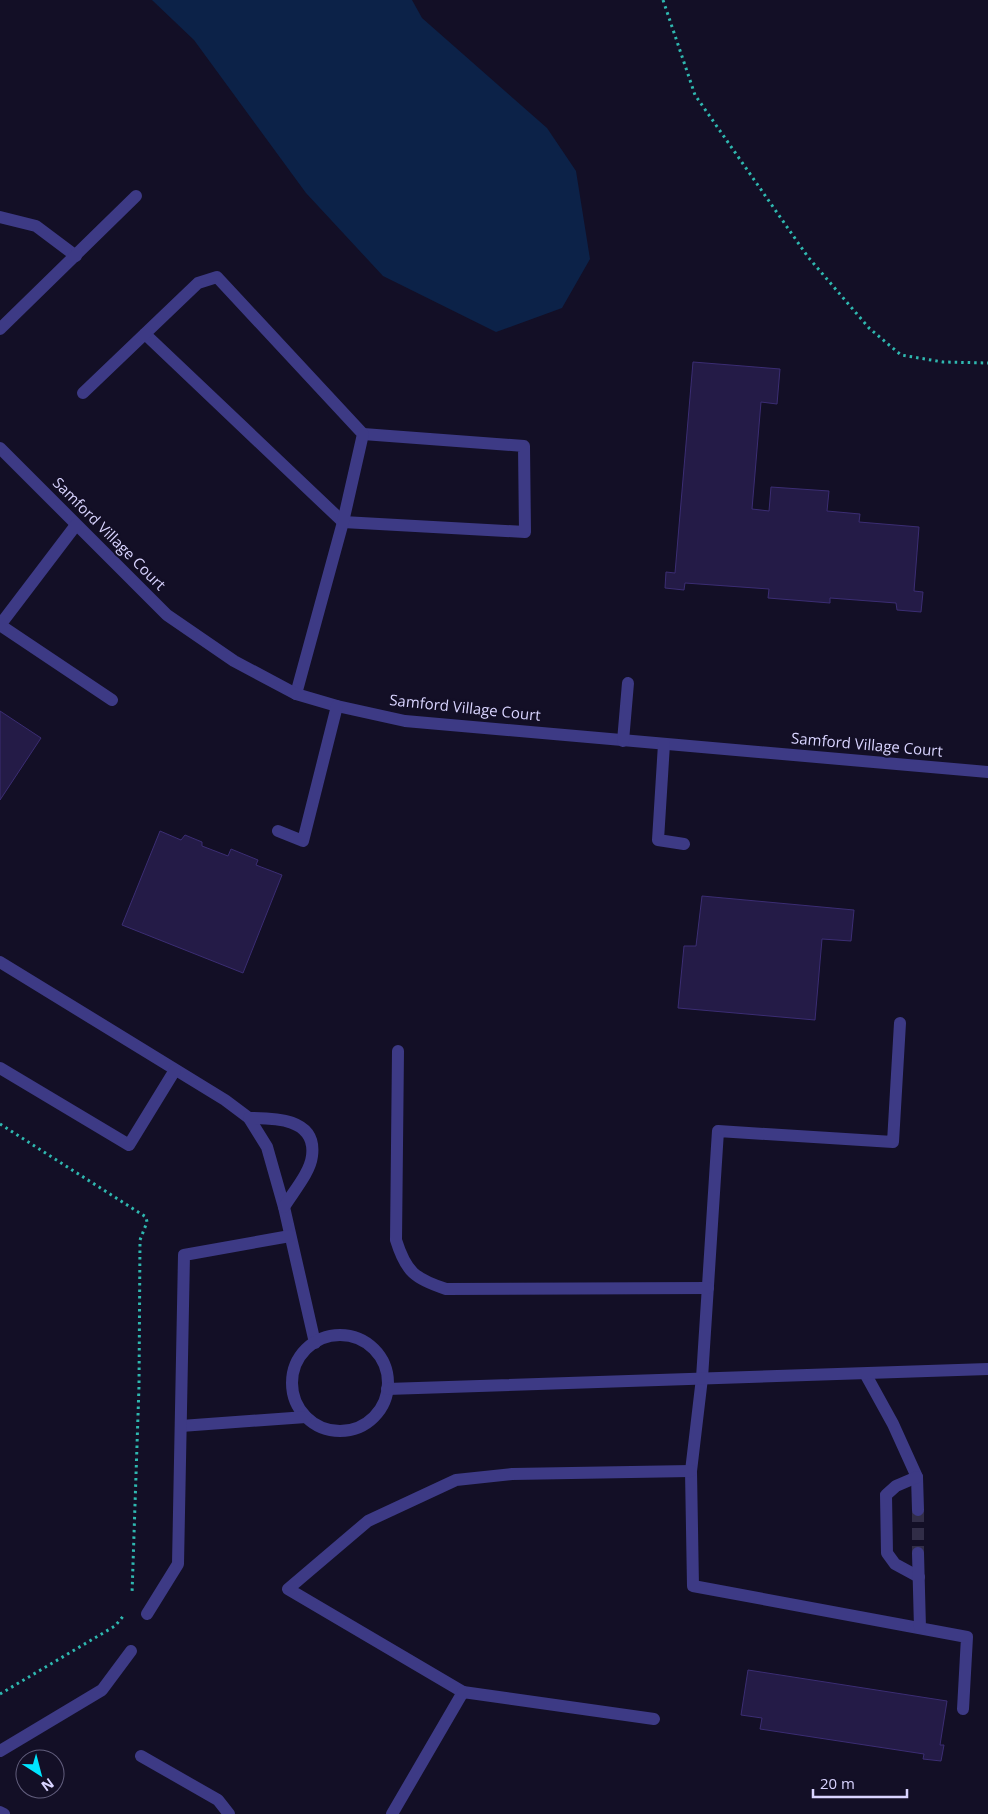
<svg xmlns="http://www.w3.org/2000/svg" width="988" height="1814" viewBox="0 0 988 1814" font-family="'Open Sans',sans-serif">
<rect width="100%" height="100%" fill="#130f26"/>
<path fill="#0c2248" d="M 152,0 L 412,0 L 422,18 L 547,128 L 576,171 L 590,259 L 562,308 L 496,332 L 383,276 L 306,193 L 194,40 Z"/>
<g fill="#241b47" stroke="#3b2d73">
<path d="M 693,362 L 780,369 L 777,404 L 761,402 L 752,509 L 769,511 L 771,487 L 829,491 L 827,511 L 860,514 L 859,522 L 919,527 L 914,591 L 923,592 L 921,612 L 897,610 L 896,603 L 830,598 L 830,603 L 768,598 L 769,589 L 685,583 L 684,590 L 665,588 L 666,572 L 675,573 Z"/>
<path d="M 0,711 L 41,738 L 0,800 Z"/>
<path d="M 160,831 L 181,840 L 185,835 L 202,842 L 202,846 L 228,856 L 231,849 L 258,860 L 256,865 L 282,875 L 243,973 L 122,925 Z"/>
<path d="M 702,896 L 854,910 L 851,941 L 822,939 L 815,1020 L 678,1008 L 684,946 L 696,946 Z"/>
<path d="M 748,1670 L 947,1701 L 940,1745 L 944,1745 L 941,1761 L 923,1759 L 924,1754 L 760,1729 L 762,1718 L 741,1715 Z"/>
</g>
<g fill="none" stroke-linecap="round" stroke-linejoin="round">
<path stroke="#312d47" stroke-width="12" stroke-dasharray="12 6" stroke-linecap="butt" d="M 918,1510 L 918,1553"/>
<g stroke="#2fb8b0" stroke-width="3" stroke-dasharray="2.5 4" stroke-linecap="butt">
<path d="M 663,0 L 695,95 L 808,257 L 869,328 L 901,355 L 943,362 L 988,363"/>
<path d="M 0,1124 L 146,1217 L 147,1222 L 140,1240 L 139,1386 L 132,1594"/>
<path d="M 0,1694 L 115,1626 L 125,1614"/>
</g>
<g stroke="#3d3a85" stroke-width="12">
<path d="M 0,217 L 36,226 L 76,256"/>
<path d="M 0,329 L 136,196"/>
<path d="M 145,334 L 343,522 L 525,532 L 524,446 L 363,434"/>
<path d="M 83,393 L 198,283 L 217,277 L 363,434 L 343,522 L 296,694"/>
<path d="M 0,448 L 167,615 L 234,661 L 296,694 L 337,706 L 405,721 L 988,772"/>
<path d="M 76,525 L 0,625 L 112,700"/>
<path d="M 623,741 L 628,683"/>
<path d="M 664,744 L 658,840 L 684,844"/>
<path d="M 278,831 L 303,841 L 337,706"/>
<path d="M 0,962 L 225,1100 L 249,1118 L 267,1147 L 284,1207 L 315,1343"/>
<path d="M 900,1023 L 893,1142 L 718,1131 L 702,1378 L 691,1471 L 693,1586 L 967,1637 L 963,1709"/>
<path d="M 398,1051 L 396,1240 C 406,1272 415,1279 446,1289 L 708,1288"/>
<path d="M 0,1068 L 129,1145 L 175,1070"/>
<path d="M 249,1118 C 274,1118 317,1118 312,1156 C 310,1173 293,1192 284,1207"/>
<circle cx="340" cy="1383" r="48"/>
<path d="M 866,1375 L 893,1424 L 917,1477 L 918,1510"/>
<path d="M 387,1389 L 988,1369"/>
<path d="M 181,1426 L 306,1417"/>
<path d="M 917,1477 L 896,1486 L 886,1495 L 887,1553 L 895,1564 L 919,1577"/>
<path d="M 918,1553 L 920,1628"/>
<path d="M 147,1614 L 178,1564 L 184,1255 L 290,1236"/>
<path d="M 463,1692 L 288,1589 L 368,1521 L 456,1480 L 512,1474 L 691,1471"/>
<path d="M 0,1751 L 102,1690 L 131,1651"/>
<path d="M 141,1756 L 218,1800 L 229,1814"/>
<path d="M 0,1812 L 4,1814"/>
<path d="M 392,1814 L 463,1692 L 654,1719"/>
</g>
</g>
<g text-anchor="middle" stroke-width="4.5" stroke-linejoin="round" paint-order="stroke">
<g font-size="15" fill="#d9d4ff" stroke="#130f26">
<text transform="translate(109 534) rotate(45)" y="5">Samford Village Court</text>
<text transform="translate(465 708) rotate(6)" y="5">Samford Village Court</text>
<text transform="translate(867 745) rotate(5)" y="5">Samford Village Court</text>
</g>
</g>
<g transform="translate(40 1774) rotate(144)"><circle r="24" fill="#130f26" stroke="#625e7d"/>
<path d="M0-4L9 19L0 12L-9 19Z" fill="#00e5ff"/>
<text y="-8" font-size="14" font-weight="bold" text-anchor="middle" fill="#d9d4ff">N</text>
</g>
<path d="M813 1789v8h94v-8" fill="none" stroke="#d9d4ff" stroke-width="2.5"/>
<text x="820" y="1789" font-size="15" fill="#d9d4ff" stroke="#130f26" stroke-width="4" paint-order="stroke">20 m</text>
</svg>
